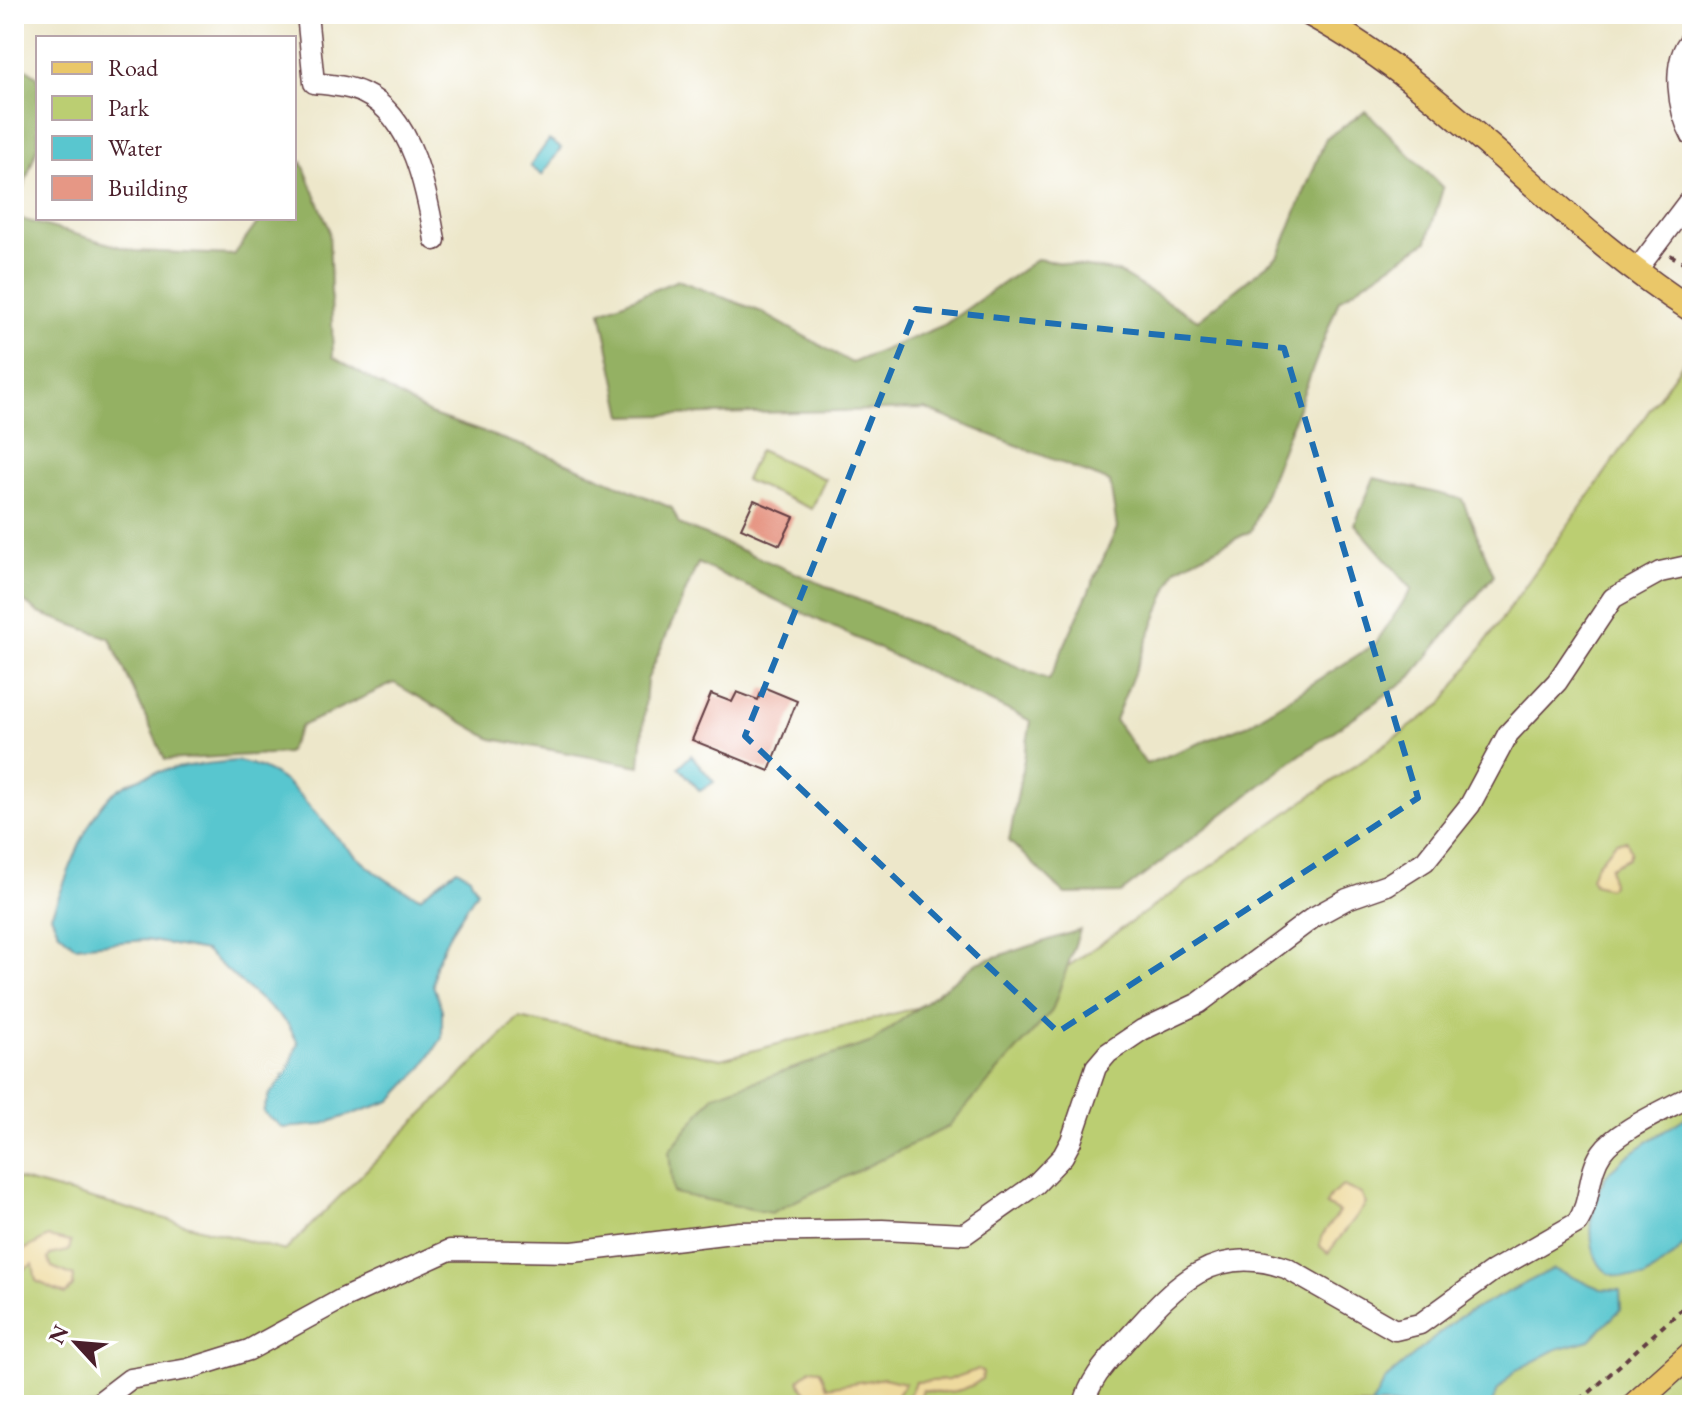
<svg xmlns="http://www.w3.org/2000/svg" width="1706" height="1419" viewBox="0 0 1706 1419" font-family="'EB Garamond',serif">
<rect width="100%" height="100%" fill="#fff"/>
<filter id="ink" filterUnits="userSpaceOnUse"><feTurbulence type="fractalNoise" baseFrequency=".0125" numOctaves="2"/><feDisplacementMap in="SourceGraphic" scale="16" xChannelSelector="R" yChannelSelector="G"/><feConvolveMatrix kernelMatrix="1 2 1 2 8 2 1 2 1" color-interpolation-filters="sRGB"/></filter>
<filter id="wash" filterUnits="userSpaceOnUse"><feTurbulence type="fractalNoise" baseFrequency=".006" numOctaves="4" result="noise"/><feDisplacementMap in="SourceGraphic" scale="32" xChannelSelector="R" yChannelSelector="G"/><feGaussianBlur stdDeviation="1.8" result="paint"/><feColorMatrix in="noise" values="0 0 0 0 0 0 0 0 0 0 0 0 0 0 0 0 0 1.4 0 .05"/><feComposite in="paint" operator="in"/></filter>
<g filter="url(#wash)">
<rect width="100%" height="100%" fill="#ede7ca"/>
<g fill="#bbce72" stroke="#82764e" stroke-width="2">
<path d="M 1687,357 L 1692,359 L 1692,1405 L 14,1405 L 14,1178 L 285,1251 L 519,1018 L 721,1059 L 1064,969 L 1441,705 Z"/>
<path d="M 759,450 L 825,479 L 812,509 L 745,480 Z"/>
</g>
<g fill="#94b164" stroke="#6f6848" stroke-width="2">
<path d="M 14,60 L 38,77 L 38,145 L 14,215 Z"/>
<path d="M 1366,111 L 1443,188 L 1427,241 L 1339,300 L 1251,531 L 1176,569 L 1115,720 L 1146,764 L 1249,724 L 1375,644 L 1412,589 L 1355,524 L 1374,478 L 1462,499 L 1494,575 L 1411,677 L 1293,760 L 1121,893 L 1065,894 L 1009,841 L 1031,721 L 698,563 L 647,680 L 640,766 L 492,739 L 394,683 L 301,726 L 287,753 L 165,760 L 110,638 L 39,613 L 14,594 L 14,217 L 135,251 L 234,255 L 261,218 L 294,218 L 294,173 L 302,162 L 329,228 L 333,357 L 430,414 L 546,454 L 672,508 L 679,524 L 1049,680 L 1117,528 L 1110,482 L 925,409 L 623,416 L 601,311 L 678,280 L 759,311 L 852,363 L 944,325 L 1037,259 L 1118,272 L 1198,320 L 1279,255 L 1326,138 Z"/>
<path d="M 1080,930 L 1052,1011 L 948,1127 L 771,1213 L 673,1193 L 669,1151 L 714,1095 L 872,1042 L 977,963 Z"/>
</g>
<g fill="#eeda9e" stroke="#9c7c64" stroke-width="2">
<path d="M 1627,841 L 1631,852 L 1628,858 L 1610,867 L 1612,885 L 1608,888 L 1594,884 L 1591,878 L 1595,867 L 1616,842 Z"/>
<path d="M 1343,1186 L 1361,1194 L 1366,1204 L 1328,1253 L 1320,1246 L 1321,1237 L 1339,1212 L 1326,1205 L 1330,1196 Z"/>
<path d="M 48,1237 L 71,1242 L 69,1251 L 50,1255 L 48,1259 L 52,1267 L 74,1276 L 73,1287 L 65,1294 L 36,1281 L 33,1264 L 14,1275 L 14,1255 Z"/>
<path d="M 811,1369 L 820,1370 L 827,1387 L 884,1378 L 905,1383 L 893,1401 L 898,1405 C 883,1405 868,1401 853,1401 C 834,1401 804,1404 799,1379 Z"/>
<path d="M 979,1369 L 983,1372 L 982,1379 C 964,1393 945,1395 923,1390 L 918,1405 L 900,1405 L 906,1402 L 915,1382 L 948,1380 Z"/>
</g>
<g fill="#59c6cf" stroke="#52727d" stroke-width="2">
<path d="M 549,140 L 561,148 L 542,175 L 530,166 Z"/>
<path d="M 691,755 L 714,782 L 700,791 L 679,767 Z"/>
<path d="M 236,761 C 285,768 303,800 334,834 C 357,859 388,885 420,897 L 457,869 L 470,877 L 477,891 L 450,933 L 435,965 L 433,985 L 442,1010 L 442,1038 L 422,1068 L 391,1101 L 320,1125 L 283,1128 L 263,1112 L 269,1095 L 287,1073 L 298,1043 L 287,1023 L 205,951 L 146,940 L 75,946 L 58,931 L 51,915 C 67,881 84,818 112,794 C 144,767 197,765 236,761 Z"/>
<path d="M 1692,1113 L 1692,1235 L 1676,1254 L 1644,1278 C 1633,1277 1616,1278 1607,1272 C 1581,1254 1591,1190 1611,1170 C 1635,1147 1665,1132 1692,1113 Z"/>
<path d="M 1553,1269 L 1601,1289 L 1620,1290 L 1621,1309 L 1590,1340 L 1557,1349 L 1515,1371 L 1498,1390 L 1491,1405 L 1371,1405 L 1386,1379 L 1459,1317 Z"/>
</g>
<g id="blocks">
<g fill="#e69785">
<path d="M 754,500 L 794,517 L 780,545 L 741,528 Z"/>
<path d="M 763,687 L 797,701 L 769,771 L 692,740 L 711,694 L 732,702 L 737,692 L 758,700 Z"/>
</g>
</g>
</g>
<g filter="url(#ink)">
<use href="#blocks" fill-opacity="0" stroke="#623d43" stroke-width="2"/>
<g fill="none" stroke-linecap="round" stroke-linejoin="round">
<defs>
<g id="minor">
<path d="M 307,14 L 314,83 C 330,85 348,86 363,93 C 413,116 427,192 435,240"/>
<path d="M 1692,38 C 1670,61 1678,111 1692,136"/>
<path d="M 1636,271 L 1692,197"/>
<path d="M 96,1405 L 130,1379 L 188,1369 L 249,1350 L 342,1299 L 450,1250 L 573,1252 L 740,1232 L 882,1230 L 965,1234 L 1036,1184 L 1063,1156 L 1071,1141 L 1096,1067 L 1108,1053 L 1142,1030 L 1199,1003 L 1314,917 L 1347,899 L 1387,885 L 1425,861 L 1470,805 L 1508,734 L 1557,682 L 1613,598 L 1660,572 L 1692,565"/>
<path d="M 1084,1405 C 1090,1377 1110,1359 1128,1338 C 1172,1289 1212,1241 1286,1268 L 1395,1330 L 1420,1324 L 1493,1271 L 1577,1223 C 1592,1201 1587,1173 1602,1152 C 1617,1130 1668,1109 1692,1095"/>
</g>
<g id="major">
<path d="M 1310,14 C 1453,91 1556,223 1692,310"/>
<path d="M 1634,1405 L 1692,1353"/>
</g>
</defs>
<use href="#minor" stroke="#623d43" stroke-width="23"/>
<use href="#major" stroke="#623d43" stroke-width="27"/>
<g stroke="#623d43" stroke-width="4" stroke-dasharray="6 6" stroke-linecap="butt">
<path d="M 1670,255 L 1692,267"/>
<path d="M 1569,1405 L 1589,1393 L 1692,1300"/>
</g>
<use href="#minor" stroke="#fff" stroke-width="20"/>
<use href="#major" stroke="#eac769" stroke-width="24"/>
</g>
</g>
<path fill="none" stroke="#1f6fb2" stroke-width="6" stroke-dasharray="16 10" stroke-linejoin="round" d="M 916,309 L 1284,348 L 1418,798 L 1058,1032 L 745,736 Z"/>
<rect width="1706" height="1419" fill="none" stroke="#fff" stroke-width="48"/>
<rect x="36" y="36" width="260" height="184" fill="#ffffff" stroke="#b7a5aa" stroke-width="2"/>
<rect x="52" y="62" width="40" height="12" fill="#eac769" stroke="#b7a5aa" stroke-width="2"/>
<text x="108" y="76" font-size="24" fill="#4a1f2b">Road</text>
<rect x="52" y="96" width="40" height="24" fill="#bbce72" stroke="#b7a5aa" stroke-width="2"/>
<text x="108" y="116" font-size="24" fill="#4a1f2b">Park</text>
<rect x="52" y="136" width="40" height="24" fill="#59c6cf" stroke="#b7a5aa" stroke-width="2"/>
<text x="108" y="156" font-size="24" fill="#4a1f2b">Water</text>
<rect x="52" y="176" width="40" height="24" fill="#e69785" stroke="#b7a5aa" stroke-width="2"/>
<text x="108" y="196" font-size="24" fill="#4a1f2b">Building</text>
<g transform="translate(76 1343) rotate(296)" stroke="#ffffff" stroke-width="6" paint-order="stroke">
<path d="M0-6L14 30L0 20L-14 30Z" fill="#4a1f2b"/>
<text y="-12" font-size="22" font-weight="bold" text-anchor="middle" fill="#4a1f2b">N</text>
</g>
</svg>
